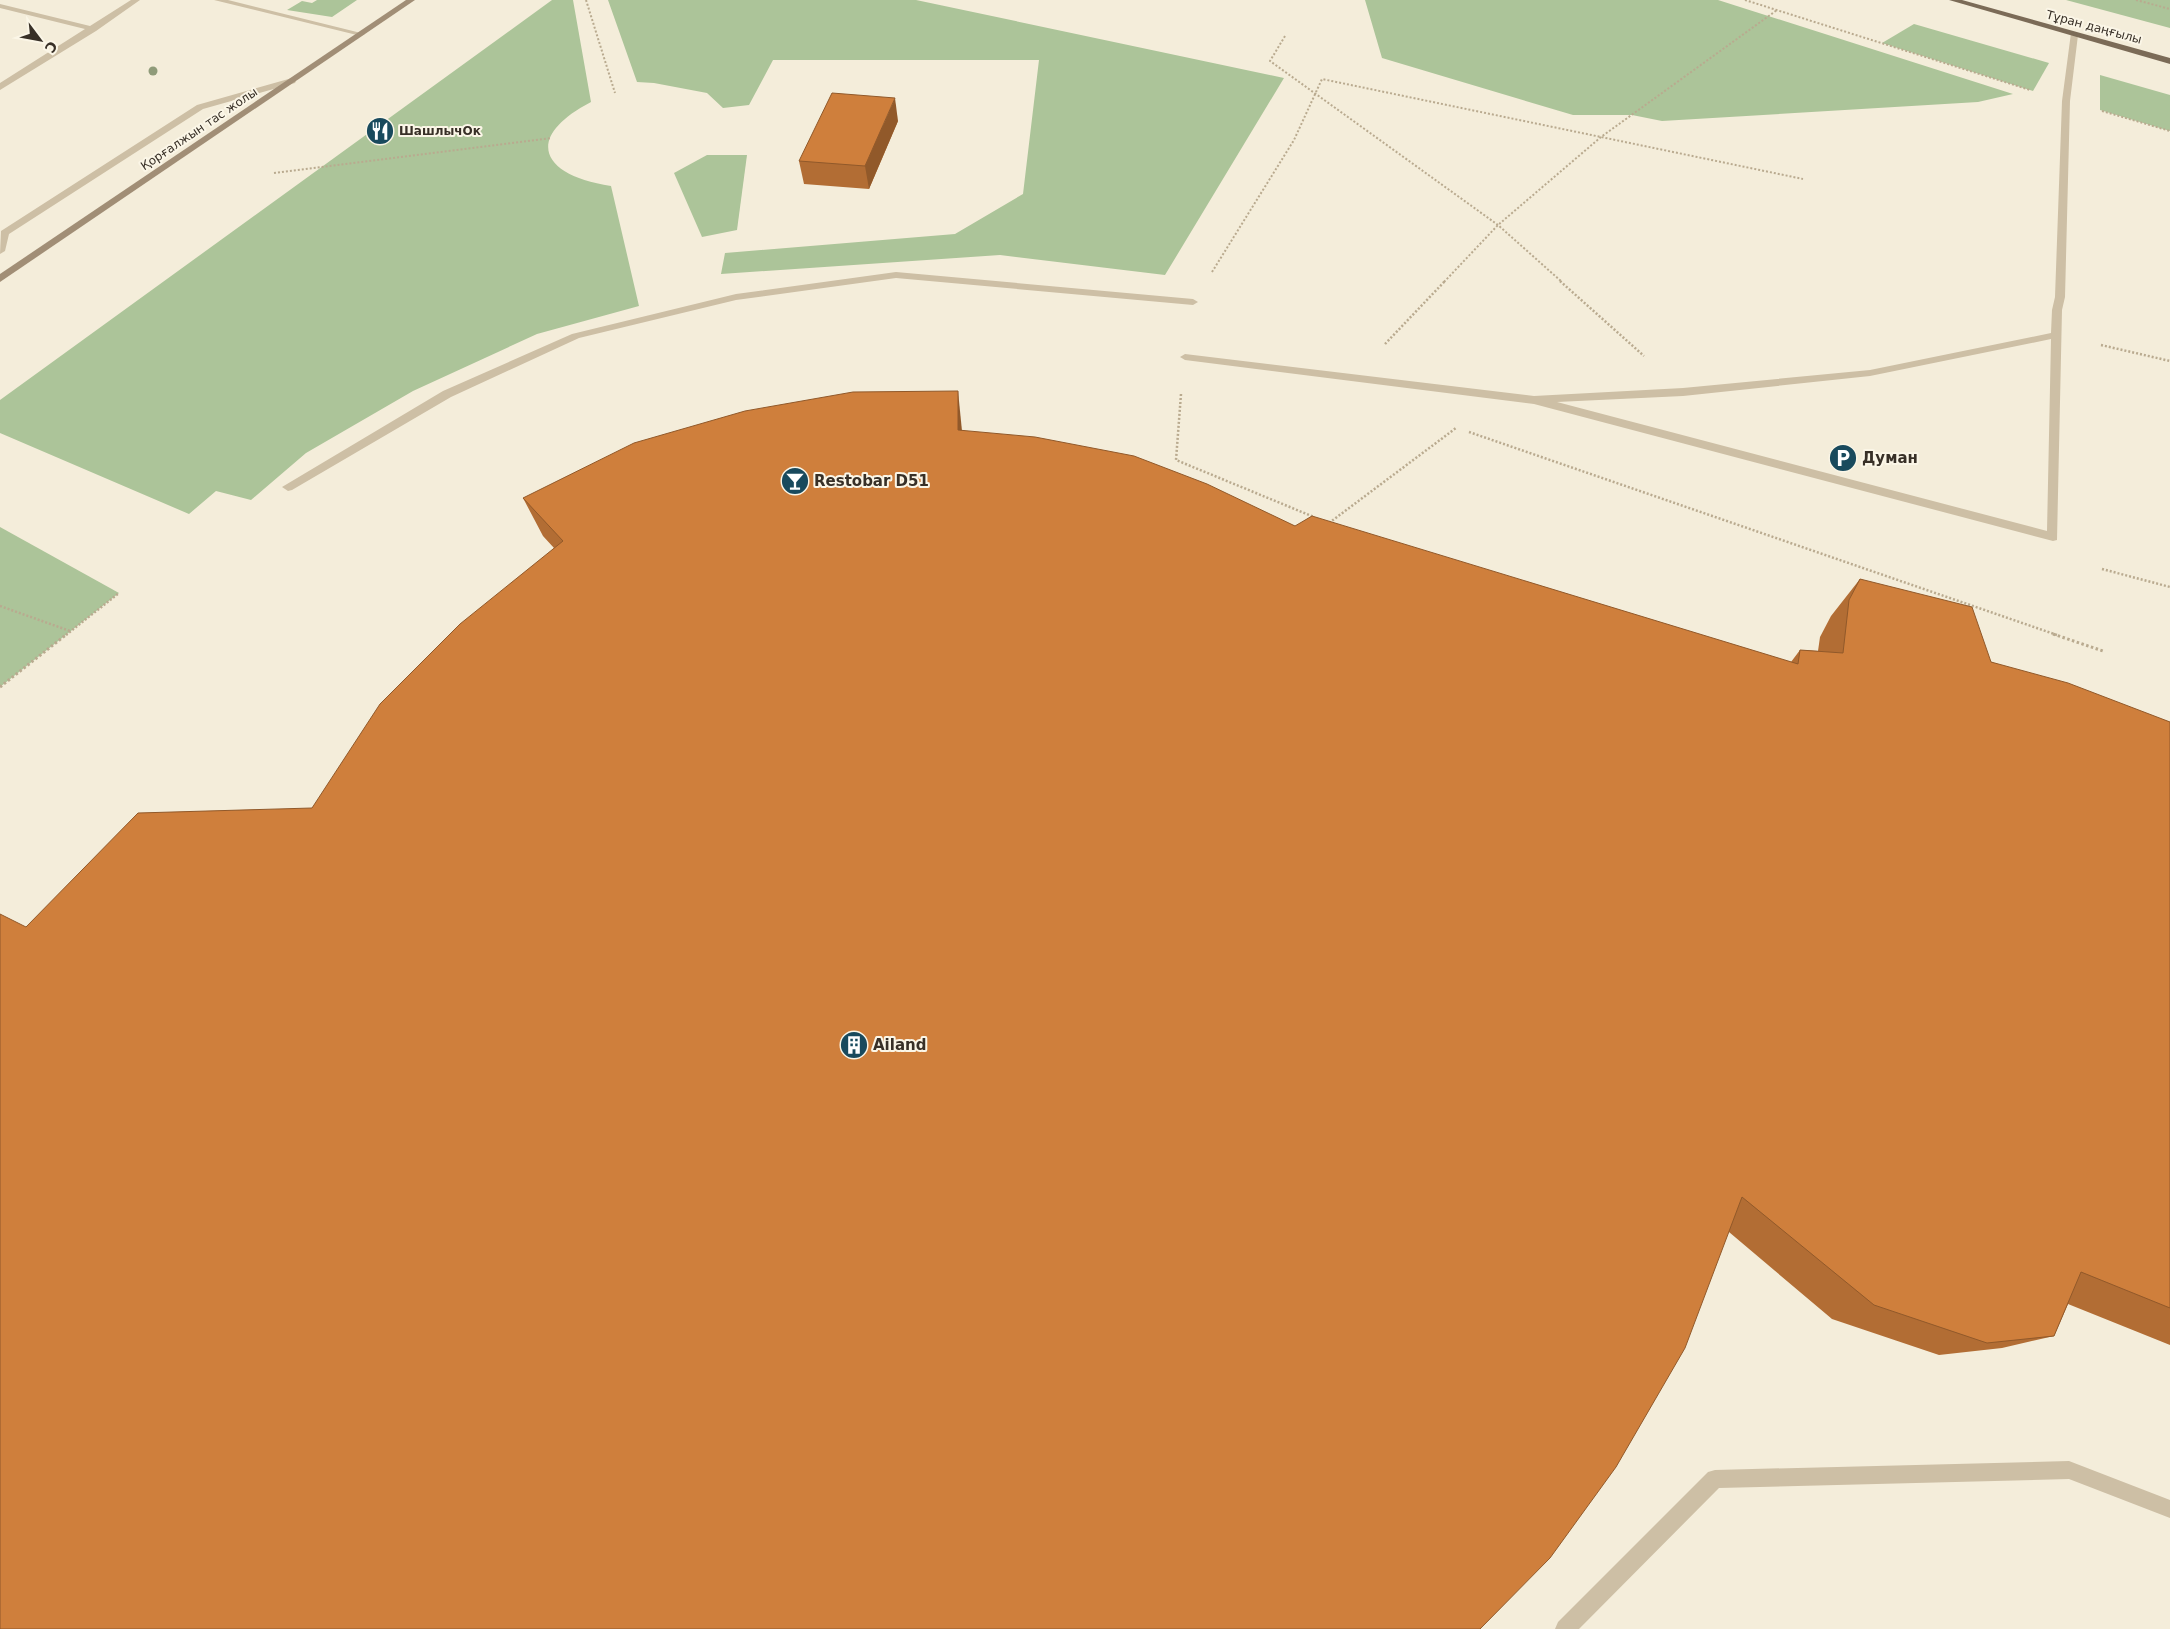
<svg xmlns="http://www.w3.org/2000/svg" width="2170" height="1629" viewBox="0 0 2170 1629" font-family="'DejaVu Sans',sans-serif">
<rect width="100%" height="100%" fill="#f4edda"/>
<g fill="#acc499">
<path d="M 317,0 L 357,0 L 332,17 L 287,10 L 302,1 L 312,3 Z"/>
<path d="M 552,0 L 573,0 L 591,102 C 522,138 542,176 611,186 L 639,306 L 537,334 L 413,391 L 306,453 L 251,500 L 216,491 L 189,514 L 0,433 L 0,400 Z"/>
<path d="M 608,0 L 916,0 L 1284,78 L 1165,275 L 1000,255 L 721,274 L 725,253 L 955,234 L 1023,194 L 1039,60 L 773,60 L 749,105 L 723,108 L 707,93 L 654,83 L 637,82 Z"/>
<path d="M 1365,0 L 1718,0 L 2013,94 L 1978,102 L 1662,121 L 1632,115 L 1573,115 L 1382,58 Z"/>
<path d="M 2066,0 L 2170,0 L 2170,28 Z"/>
<path d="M 1914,24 L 2049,63 L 2033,91 L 1882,43 Z"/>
<path d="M 2100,75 L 2170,95 L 2170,131 L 2100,110 Z"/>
<path d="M 707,155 L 747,155 L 737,230 L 702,237 L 674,173 Z"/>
<path d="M 0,527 L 119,593 L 0,687 Z"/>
</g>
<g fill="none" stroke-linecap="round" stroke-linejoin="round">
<g stroke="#b9aa8f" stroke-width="2" stroke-dasharray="2 2" stroke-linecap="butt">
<path d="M 586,0 L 615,93"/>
<path d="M 1745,0 L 2030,90"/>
<path d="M 2136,0 L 2170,9"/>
<path d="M 1285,36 L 1270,61 L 1498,225 L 1562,282"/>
<path d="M 2102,111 L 2170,131"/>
<path d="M 274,173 L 551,138"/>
<path d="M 1212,272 L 1294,140 L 1322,79 L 1803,179"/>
<path d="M 1444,282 L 1498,225 L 1601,137 L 1777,10"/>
</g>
<g stroke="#b9aa8f" stroke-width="2.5" stroke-dasharray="2 2" stroke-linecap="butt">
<path d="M 1560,281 L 1644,356"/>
<path d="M 1385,344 L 1445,281"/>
<path d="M 2101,345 L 2170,361"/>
<path d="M 1181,394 L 1176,460 L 1314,517"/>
<path d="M 1469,432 L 2057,635"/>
<path d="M 1329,523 L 1456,428"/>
<path d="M 2102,569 L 2170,587"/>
<path d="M 0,606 L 70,631"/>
<path d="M 66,635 L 119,593"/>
</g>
<g stroke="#b9aa8f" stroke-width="3" stroke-dasharray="2.5 2.5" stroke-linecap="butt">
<path d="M 2053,634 L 2103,651"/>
<path d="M 0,687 L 67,634"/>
</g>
<g fill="#cdbfa5" fill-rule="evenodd">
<path d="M 131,0 L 140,0 L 96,31 L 0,90 L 0,83 L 85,29 L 0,8 L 0,4 L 90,26 Z"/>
<path d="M 214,0 L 228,0 L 365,34 L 361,36 Z"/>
<path d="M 2071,33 L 2078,35 L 2070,101 L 2065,297 L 2062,310 L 2057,540 L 2053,541 L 1534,404 L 1185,360 L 1180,357 L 1185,354 L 1534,396 L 1683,388 L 1870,370 L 2051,333 L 2052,310 L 2055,297 L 2062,101 ZM 2051,339 L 2047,531 L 1557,402 L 1683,396 L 1870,376 Z"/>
<path d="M 292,78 L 296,81 L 295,83 L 203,109 L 9,234 L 5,251 L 0,254 L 1,231 L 197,105 Z"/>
<path d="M 896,272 L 1193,299 L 1198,302 L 1193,305 L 896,278 L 736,300 L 579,338 L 451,397 L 292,490 L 288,491 L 282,487 L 443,391 L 572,334 L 736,294 Z"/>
<path d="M 2069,1461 L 2170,1500 L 2170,1518 L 2069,1479 L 1719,1488 L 1579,1629 L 1555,1629 L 1558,1622 L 1708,1472 L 1715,1470 Z"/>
</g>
<path fill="#a18e76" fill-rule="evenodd" d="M 406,0 L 415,0 L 0,282 L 0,274 Z"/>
<path fill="#7b6b57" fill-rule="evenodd" d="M 1949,0 L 1962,0 L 2170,58 L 2170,64 Z"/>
</g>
<circle fill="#8f9b79" cx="153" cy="71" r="4.5"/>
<g fill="#b26d34">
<path d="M 898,121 L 869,189 L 804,184 L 799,161 Z"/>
<path d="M 962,430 L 1295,526 L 1791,662 L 1800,650 L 1818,651 L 1820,637 L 1831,616 L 1860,579 L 1991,662 L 2170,722 L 2170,1345 L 2068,1304 L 2054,1336 L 2002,1348 L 1939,1355 L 1832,1319 L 1729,1232 L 26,927 L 312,808 L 554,548 L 543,536 L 523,498 Z"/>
</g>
<g fill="#91592a">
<path d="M 895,98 L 898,121 L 869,189 L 865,166 Z"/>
<path d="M 958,391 L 962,431 L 958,430 Z"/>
</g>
<g fill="#cf7f3c" stroke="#91592a">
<path d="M 832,93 L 895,98 L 865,166 L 799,161 Z"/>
<path d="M 958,391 L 958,430 L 1035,437 L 1134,456 L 1207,484 L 1295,526 L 1312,516 L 1798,664 L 1800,650 L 1843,653 L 1849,600 L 1860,579 L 1972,607 L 1991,662 L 2068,683 L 2170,722 L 2170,1308 L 2081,1272 L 2054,1336 L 1987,1343 L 1874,1305 L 1742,1197 L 1685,1348 L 1616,1467 L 1550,1558 L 1480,1629 L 0,1629 L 0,914 L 26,927 L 138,813 L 312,808 L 380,704 L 460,624 L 563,541 L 523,498 L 634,443 L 745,411 L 853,392 Z"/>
</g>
<defs>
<symbol id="restaurant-disc" viewBox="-11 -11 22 22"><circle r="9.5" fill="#194a5d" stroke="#fbf6e7"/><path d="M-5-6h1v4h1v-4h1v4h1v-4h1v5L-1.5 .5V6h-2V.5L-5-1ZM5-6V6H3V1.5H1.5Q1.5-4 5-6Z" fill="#fff"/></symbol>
<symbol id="parking-disc" viewBox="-11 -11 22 22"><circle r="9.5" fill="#194a5d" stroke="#fbf6e7"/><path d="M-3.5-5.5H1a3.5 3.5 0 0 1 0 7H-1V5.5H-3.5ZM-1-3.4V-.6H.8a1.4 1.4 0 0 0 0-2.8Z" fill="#fff"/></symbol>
<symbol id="bar-disc" viewBox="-11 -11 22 22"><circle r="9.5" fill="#194a5d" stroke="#fbf6e7"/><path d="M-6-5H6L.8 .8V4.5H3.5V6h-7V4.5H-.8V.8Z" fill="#fff"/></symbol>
<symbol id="building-disc" viewBox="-11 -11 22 22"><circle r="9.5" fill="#194a5d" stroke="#fbf6e7"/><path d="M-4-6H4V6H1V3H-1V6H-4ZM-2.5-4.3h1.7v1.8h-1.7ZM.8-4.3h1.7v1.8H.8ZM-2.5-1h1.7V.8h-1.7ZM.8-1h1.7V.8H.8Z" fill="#fff"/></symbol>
</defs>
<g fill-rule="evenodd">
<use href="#restaurant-disc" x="364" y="115" width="32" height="32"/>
<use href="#parking-disc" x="1827" y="442" width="32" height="32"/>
<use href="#bar-disc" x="779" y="465" width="32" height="32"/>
<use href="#building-disc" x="838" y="1029" width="32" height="32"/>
</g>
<g text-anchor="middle" stroke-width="4" stroke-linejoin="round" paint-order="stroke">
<g font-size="12" fill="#383027" stroke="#fbf6e7">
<text transform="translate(2094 27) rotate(15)" y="4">Тұран даңғылы</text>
<text transform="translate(199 129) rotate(-34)" y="4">Қорғалжын тас жолы</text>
</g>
<g font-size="12" font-weight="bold" fill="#383027" stroke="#fbf6e7" text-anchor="start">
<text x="399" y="135">ШашлычОк</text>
</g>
<g font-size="15" font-weight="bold" fill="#383027" stroke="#fbf6e7" text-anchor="start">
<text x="1862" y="463">Думан</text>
<text x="814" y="486">Restobar D51</text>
<text x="873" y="1050">Ailand</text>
</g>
</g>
<g transform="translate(40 40) rotate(122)" stroke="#fbf6e7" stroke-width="4" paint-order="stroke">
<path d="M0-4L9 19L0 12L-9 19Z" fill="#383027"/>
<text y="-8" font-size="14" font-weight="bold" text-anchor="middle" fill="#383027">С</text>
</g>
</svg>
